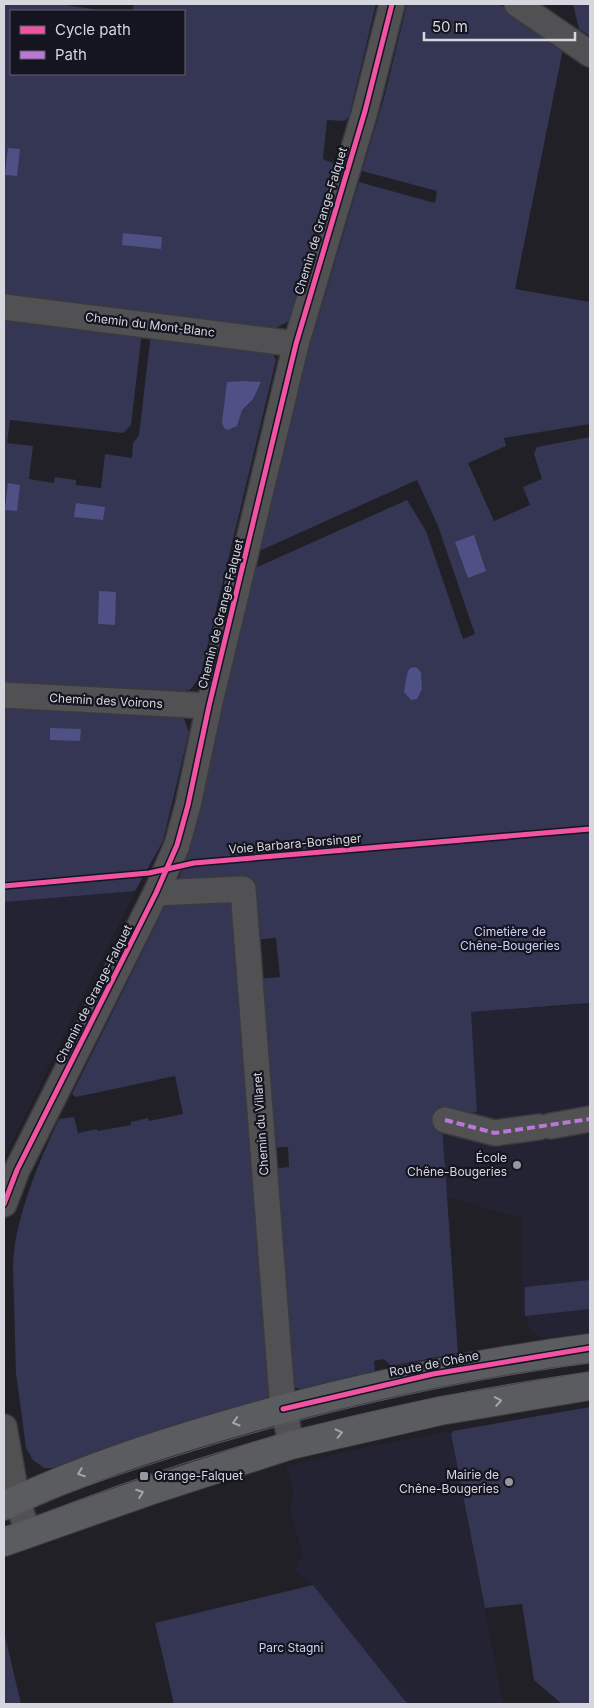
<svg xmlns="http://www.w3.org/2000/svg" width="594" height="1708" viewBox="0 0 594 1708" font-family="Inter,sans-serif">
<rect width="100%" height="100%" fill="#202026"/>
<g fill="#232334">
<path d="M 135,891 L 76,1010 L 4,1158 L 4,901 Z"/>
<path d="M 590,1004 L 590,1333 L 543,1338 L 530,1330 L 527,1318 L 522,1313 L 522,1218 L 446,1197 L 441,1111 L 477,1112 L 471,1012 Z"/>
<path d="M 447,1432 L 451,1434 L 503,1704 L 406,1704 L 406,1702 L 313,1585 L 295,1570 L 303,1553 L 290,1512 L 293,1491 L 286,1466 L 360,1448 Z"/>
</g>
<g fill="#343654">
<path d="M 4,4 L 59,4 L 105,11 L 11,11 L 11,74 L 184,74 L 184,11 L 132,11 L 134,4 L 376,4 L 349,117 L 344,121 L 327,120 L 323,159 L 335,164 L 291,320 L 274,329 L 4,296 Z"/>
<path d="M 407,4 L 499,4 L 563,49 L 515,289 L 590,302 L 590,424 L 504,438 L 506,446 L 468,463 L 494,521 L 530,505 L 523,487 L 542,479 L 534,454 L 537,447 L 590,437 L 590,1003 L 471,1012 L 477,1112 L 447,1115 L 441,1111 L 458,1353 L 391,1366 L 384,1359 L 374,1361 L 375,1371 L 301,1389 L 292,1387 L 271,1169 L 289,1167 L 288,1147 L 270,1148 L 257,979 L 280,977 L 276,938 L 252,940 L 248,883 L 176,887 L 193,837 L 253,569 L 407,500 L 426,531 L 463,639 L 475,634 L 438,526 L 417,480 L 257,552 L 290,412 L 359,182 L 435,203 L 437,191 L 362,171 L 384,98 Z"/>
<path d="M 573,4 L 590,4 L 590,36 L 579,29 Z"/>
<path d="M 4,315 L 142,332 L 131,425 L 123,433 L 10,420 L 7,443 L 33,446 L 29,479 L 54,483 L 55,477 L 76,480 L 76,485 L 101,488 L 105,454 L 132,458 L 133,443 L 139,435 L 151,333 L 270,348 L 276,360 L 200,677 L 190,690 L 176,693 L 4,684 Z"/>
<path d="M 4,703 L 183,716 L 189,732 L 163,841 L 135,891 L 4,902 Z"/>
<path d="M 234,894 L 274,1381 L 267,1398 L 181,1424 L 56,1468 L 44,1468 L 33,1460 L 26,1448 L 16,1373 L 13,1268 C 13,1222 39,1161 59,1119 L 74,1117 L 78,1133 L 97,1129 L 98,1131 L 131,1125 L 131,1122 L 148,1118 L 149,1121 L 183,1114 L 175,1076 L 76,1097 L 72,1094 L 169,898 Z"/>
<path d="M 590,1280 L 590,1309 L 525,1316 L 525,1287 Z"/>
<path d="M 590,1407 L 590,1704 L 562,1704 L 534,1680 L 522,1604 L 485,1608 L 451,1434 L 453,1431 Z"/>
<path d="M 313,1585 L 406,1702 L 406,1704 L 174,1704 L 155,1623 Z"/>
<path d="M 4,1632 L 21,1704 L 4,1704 Z"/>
</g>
<g fill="#4e5086">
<path d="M 8,148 L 20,149 L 17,176 L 5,175 Z"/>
<path d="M 123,233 L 162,237 L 161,249 L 122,245 Z"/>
<path d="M 244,381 L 261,382 L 253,399 L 242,410 L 237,426 L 228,430 L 224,428 L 222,422 L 227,382 Z"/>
<path d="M 8,483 L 20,485 L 17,511 L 5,510 Z"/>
<path d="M 76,503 L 105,507 L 103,520 L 74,517 Z"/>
<path d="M 474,535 L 486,571 L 468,578 L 455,542 Z"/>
<path d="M 99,591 L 116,592 L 115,625 L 98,624 Z"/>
<path d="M 416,667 L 421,672 L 422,689 L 417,699 L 411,700 L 404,692 C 406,685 406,672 410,668 Z"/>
<path d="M 50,728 L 81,729 L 80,741 L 50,740 Z"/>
</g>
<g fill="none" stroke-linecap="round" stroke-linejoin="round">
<defs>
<g id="minor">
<path d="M 517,4 L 590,54"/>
<path d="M 4,307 L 296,344"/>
<path d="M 4,695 L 209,706"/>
<path d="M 156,893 L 243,889 L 282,1397 L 291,1445"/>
<path d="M 445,1120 L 495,1133 L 539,1127"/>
<path d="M 551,1126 L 590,1119"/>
<path d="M 4,1204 L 17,1170 L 156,893 L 177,845 L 188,805 L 209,706 L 296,344 L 365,111 L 392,4"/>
<path d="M 4,1427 L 17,1500 L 28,1532"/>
</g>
<g id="major">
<path d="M 4,1506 C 87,1466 175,1439 264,1414 C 371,1385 480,1362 590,1348"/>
<path d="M 4,1542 L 149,1491 L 291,1445 L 440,1411 L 590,1386"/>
</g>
</defs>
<use href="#minor" stroke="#3a3a3f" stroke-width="28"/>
<use href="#major" stroke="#3a3a3f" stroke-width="30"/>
<use href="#minor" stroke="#515154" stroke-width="25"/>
<use href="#major" stroke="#5b5c5f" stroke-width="28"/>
<g stroke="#57575b" stroke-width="1">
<path d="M 4,1519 C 56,1495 112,1477 167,1459 C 305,1415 446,1382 590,1363"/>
<path d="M 4,1530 C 191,1451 389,1399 590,1372"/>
</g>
<path stroke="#ba77d6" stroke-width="4" stroke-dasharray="8 4" stroke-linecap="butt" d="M 445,1120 L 495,1133 L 590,1119"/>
<defs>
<g id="cycleway">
<path d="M 4,886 L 149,873 L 194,863 L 590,829"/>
<path d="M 4,1204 L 17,1170 L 156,893 L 177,845 L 188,805 L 209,706 L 296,344 L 365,111 L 392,4"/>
<path d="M 283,1409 L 433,1374 L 590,1348"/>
</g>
</defs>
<use href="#cycleway" stroke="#141520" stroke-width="8"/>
<use href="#cycleway" stroke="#f153a3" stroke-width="5"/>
</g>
<defs><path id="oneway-chevron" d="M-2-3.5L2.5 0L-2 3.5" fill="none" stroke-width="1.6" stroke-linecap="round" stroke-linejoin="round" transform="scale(1.25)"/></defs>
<g stroke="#a4a5ab">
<use href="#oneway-chevron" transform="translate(498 1401) rotate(-10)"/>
<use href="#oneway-chevron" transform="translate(236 1422) rotate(164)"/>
<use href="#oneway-chevron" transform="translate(339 1433) rotate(-13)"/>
<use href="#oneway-chevron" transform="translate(81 1473) rotate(159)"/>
<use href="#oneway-chevron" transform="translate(140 1493) rotate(-20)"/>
</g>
<g fill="#96969e" stroke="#141520" stroke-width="2">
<circle cx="517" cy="1165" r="5"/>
<rect x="139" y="1471" width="10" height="10" rx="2.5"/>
<circle cx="509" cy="1482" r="5"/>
</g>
<g text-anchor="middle" stroke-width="4.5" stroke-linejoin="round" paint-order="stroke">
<g font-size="12" fill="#d5d6de" stroke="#141520">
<text transform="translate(321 221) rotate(-73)" y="4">Chemin de Grange-Falquet</text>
<text transform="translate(150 325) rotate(7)" y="4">Chemin du Mont-Blanc</text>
<text transform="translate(221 614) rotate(-76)" y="4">Chemin de Grange-Falquet</text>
<text transform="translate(106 701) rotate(3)" y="4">Chemin des Voirons</text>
<text transform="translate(295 844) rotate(-5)" y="4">Voie Barbara-Borsinger</text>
<text transform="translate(94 994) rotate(-63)" y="4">Chemin de Grange-Falquet</text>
<text transform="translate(261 1124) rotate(-94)" y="4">Chemin du Villaret</text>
<text transform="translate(434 1364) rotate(-11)" y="4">Route de Chêne</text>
</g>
<g font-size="12" fill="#ccd1f4" stroke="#141520">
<text x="510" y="936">Cimetière de<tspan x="510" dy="14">Chêne-Bougeries</tspan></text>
<text x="291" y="1652">Parc Stagni</text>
</g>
<g font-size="12" fill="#d5d6de" stroke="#141520" text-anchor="end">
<text x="507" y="1162">École<tspan x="507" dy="14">Chêne-Bougeries</tspan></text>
<text x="499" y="1479">Mairie de<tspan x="499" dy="14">Chêne-Bougeries</tspan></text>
<text x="154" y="1480" text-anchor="start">Grange-Falquet</text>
</g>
</g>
<rect width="594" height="1708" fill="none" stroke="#d5d6de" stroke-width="10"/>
<rect x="10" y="10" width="175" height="65" fill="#141520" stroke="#61626c"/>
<rect x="20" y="26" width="25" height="8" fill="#f153a3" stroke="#61626c"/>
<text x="55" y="35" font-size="15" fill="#d5d6de">Cycle path</text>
<rect x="20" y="51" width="25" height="8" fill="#ba77d6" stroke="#61626c"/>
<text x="55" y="60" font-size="15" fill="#d5d6de">Path</text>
<path d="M424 32v8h151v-8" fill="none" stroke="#d5d6de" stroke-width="2.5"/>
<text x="432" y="32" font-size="15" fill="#d5d6de" stroke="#141520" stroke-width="4" paint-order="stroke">50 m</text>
</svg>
